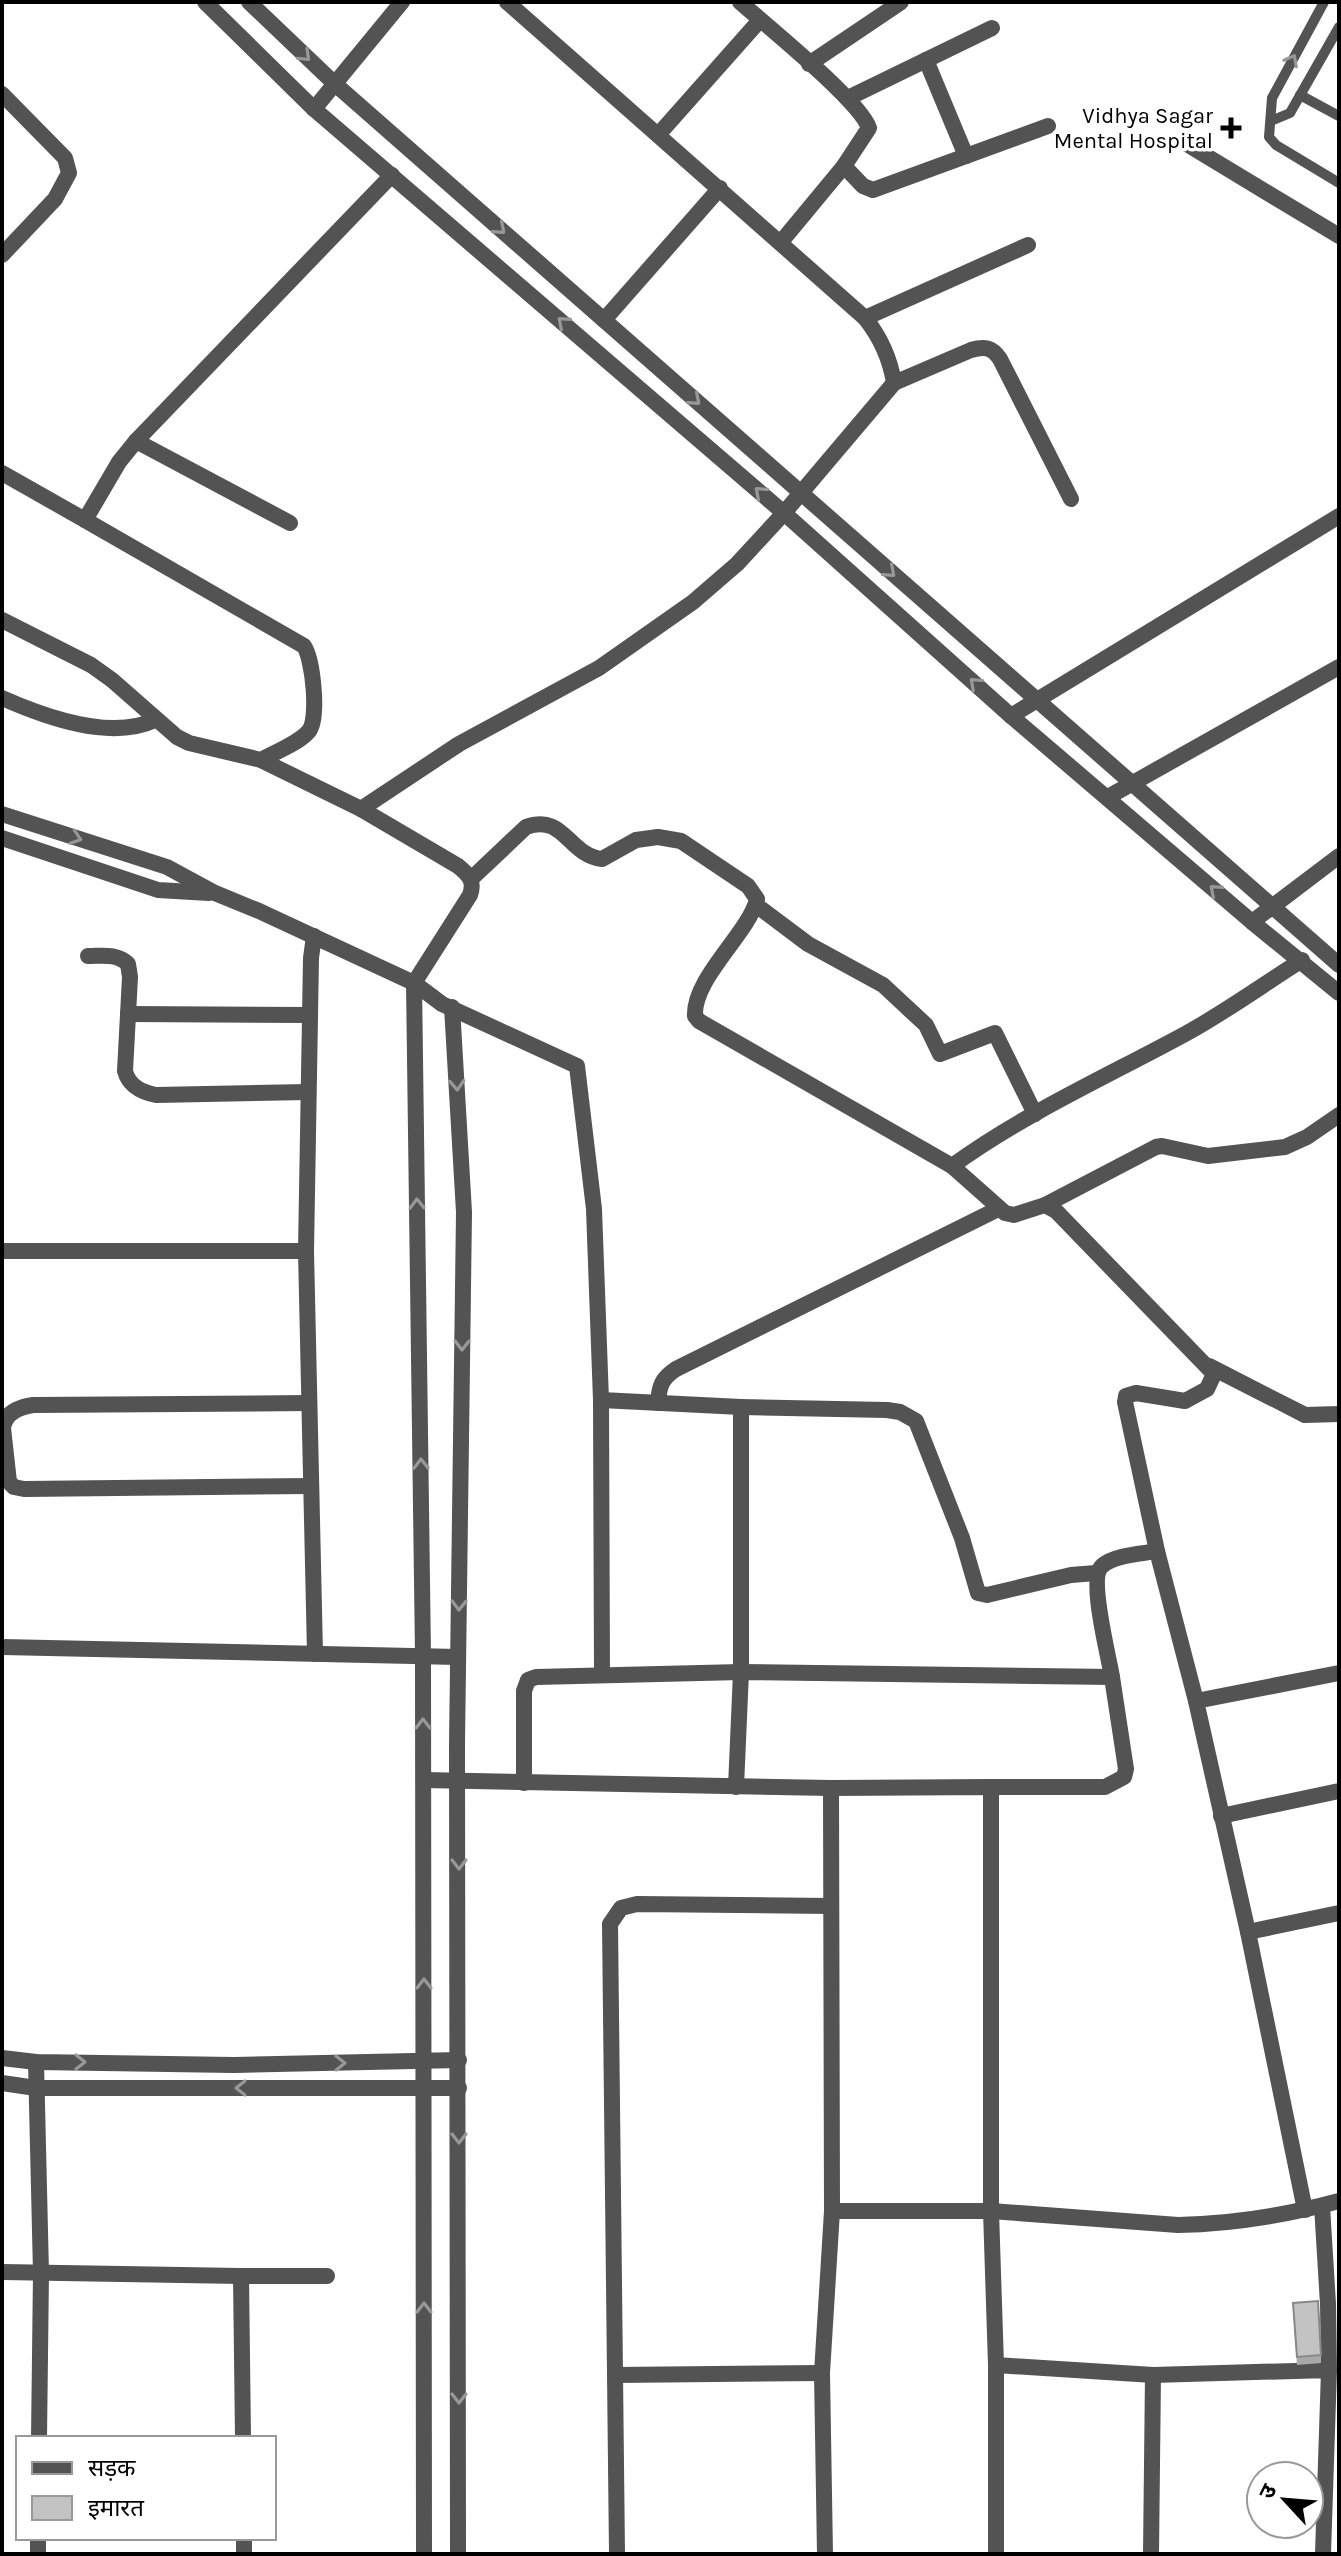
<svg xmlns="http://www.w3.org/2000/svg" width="1341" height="2556" viewBox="0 0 1341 2556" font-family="Karla,'Noto Sans Devanagari',sans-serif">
<rect width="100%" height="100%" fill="#fff"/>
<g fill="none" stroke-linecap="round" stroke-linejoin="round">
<g stroke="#535353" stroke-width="10">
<path d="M 1324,2 L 1272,98 L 1269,137 L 1276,145 L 1339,183"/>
<path d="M 1300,95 L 1339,116"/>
<path d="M 1271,121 L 1290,113 L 1339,27"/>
</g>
<g stroke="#535353" stroke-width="16">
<path d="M 740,2 C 766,25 860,101 869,128 L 844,166 L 781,242"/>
<path d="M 926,60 L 966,156"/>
<path d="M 809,64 L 901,2"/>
<path d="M 2,94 L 65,158 L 69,173 L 55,199 L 2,255"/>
<path d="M 848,98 L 992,28"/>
<path d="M 314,109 L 402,2"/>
<path d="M 658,135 L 760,20"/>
<path d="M 1185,143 L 1339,236"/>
<path d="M 844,166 L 863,186 L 873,190 L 1048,126"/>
<path d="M 865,318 L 1028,245"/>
<path d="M 604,320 L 720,188"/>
<path d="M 894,383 L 971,350 C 984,346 992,347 1000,359 L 1071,499"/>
<path d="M 136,441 L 290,523"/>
<path d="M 2,473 L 85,520 L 119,462 L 136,441 L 392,175"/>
<path d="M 85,520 L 304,646 C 313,660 319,718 309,731 C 298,744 275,752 261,760"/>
<path d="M 2,620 L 91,665 L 112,680 L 177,737 L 189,743 L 261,760 L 361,809 L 459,744 L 599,668 L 693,602 L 737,564 L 784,513 L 894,383 C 890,358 881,338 865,318 L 507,2"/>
<path d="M 2,698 C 45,717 110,741 155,720"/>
<path d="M 1011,716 L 1339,516"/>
<path d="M 1108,797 L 1339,667"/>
<path d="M 361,809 L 458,866 C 469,875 475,881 470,895 L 414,983 L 423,1656 L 424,2554"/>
<path d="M 2,814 L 167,867 L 215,893 L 259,911 L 414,983 L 442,1004 L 577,1066 L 594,1209 L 601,1400 L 602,1675"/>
<path d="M 2,838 L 158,890 L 209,893"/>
<path d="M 471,879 L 526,827 C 564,813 568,855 602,859 L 636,840 L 658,837 L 681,841 L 748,886 L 757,899 C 749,933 693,978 695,1016 L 699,1021 L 952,1166 C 1025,1113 1108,1076 1187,1033 C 1227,1011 1264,984 1302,960"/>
<path d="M 756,905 L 808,944 L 883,985 L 926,1025 L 940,1054 L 995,1033 L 1035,1114"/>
<path d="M 1252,922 L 1339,856"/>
<path d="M 314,936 L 311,958 L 306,1251 L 315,1654"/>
<path d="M 88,956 C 102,956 117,953 128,964 L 130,977 L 125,1071 C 129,1086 141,1092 156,1095 L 308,1092"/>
<path d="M 452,1007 L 464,1212 L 457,1744 L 458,2554"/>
<path d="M 128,1014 L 310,1015"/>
<path d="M 952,1166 L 1005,1213 L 1014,1215 L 1045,1205 L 1056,1211 L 1214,1374 L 1207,1389 L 1185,1401 L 1136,1393 L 1126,1396 L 1125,1402 L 1157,1551"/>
<path d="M 1045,1205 L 1156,1147 L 1162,1146 L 1208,1156 L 1285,1147 L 1307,1137 L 1339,1115"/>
<path d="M 2,1251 L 306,1251"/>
<path d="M 1209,1366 L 1305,1415 L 1339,1414"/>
<path d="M 601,1400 L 741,1407 L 741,1672 L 736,1787"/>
<path d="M 309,1403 L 33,1405 C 20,1407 5,1412 3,1428 L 9,1482 L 14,1487 L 24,1489 L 311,1486"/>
<path d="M 658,1403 C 659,1386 662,1378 676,1369 L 998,1209"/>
<path d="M 741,1407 L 887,1410 L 900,1412 L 916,1421 L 962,1538 L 978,1593 L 987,1595 L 1071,1575 L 1096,1573"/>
<path d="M 2,1647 L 458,1657"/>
<path d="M 1112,1677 C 1109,1657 1088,1578 1102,1566 C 1114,1555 1141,1554 1157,1551 L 1196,1701 L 1248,1932"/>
<path d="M 1196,1701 L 1339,1673"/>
<path d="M 424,1780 L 831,1788 L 991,1787 L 991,2211 L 996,2365 L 996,2554"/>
<path d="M 524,1783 L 524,1691 L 528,1680 L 536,1677 L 741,1672 L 1112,1677 L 1126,1769 L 1124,1777 L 1105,1787 L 991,1787"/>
<path d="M 1221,1816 L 1339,1791"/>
<path d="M 2,2058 L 36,2062 L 234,2065 L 459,2060"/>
<path d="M 36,2062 L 41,2273 L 39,2438"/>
<path d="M 2,2083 L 36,2088 L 459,2088"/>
<path d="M 1322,2206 L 1328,2304 L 1329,2370"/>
<path d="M 1305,2210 L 1248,1932 L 1339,1913"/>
<path d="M 832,2211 L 991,2211 L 1178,2225 C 1232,2224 1287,2215 1339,2201"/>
<path d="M 2,2272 L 241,2276"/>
<path d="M 996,2365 L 1153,2375 L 1329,2370 L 1323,2554"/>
<path d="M 616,2375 L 822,2373"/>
<path d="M 243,2438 L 241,2276 L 327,2276"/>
<path d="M 244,2538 L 244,2554"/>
<path d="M 38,2554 L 38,2538"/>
<path d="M 617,2554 L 610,1924 L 621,1908 L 637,1904 L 831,1906"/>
<path d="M 825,2554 L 822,2373 L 832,2211 L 831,1788"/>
<path d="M 1151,2554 L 1153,2375"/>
</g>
<g stroke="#535353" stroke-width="16">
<path d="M 205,2 L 314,109 L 784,513 L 1011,716 L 1252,922 L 1339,993"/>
<path d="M 249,2 L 335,84 L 1339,965"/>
</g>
</g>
<path fill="#a8a8a8" d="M 1293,2311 L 1321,2355 L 1321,2363 L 1297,2365 Z"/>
<path fill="#c3c3c3" stroke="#888" stroke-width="2" d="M 1318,2301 L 1321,2355 L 1297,2357 L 1293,2303 Z"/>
<defs><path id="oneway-chevron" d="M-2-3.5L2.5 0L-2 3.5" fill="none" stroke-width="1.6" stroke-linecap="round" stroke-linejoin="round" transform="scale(2)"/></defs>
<g stroke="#989898">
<use href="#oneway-chevron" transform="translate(305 56) rotate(44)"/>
<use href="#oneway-chevron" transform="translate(1292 60) rotate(-62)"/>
<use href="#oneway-chevron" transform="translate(500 229) rotate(41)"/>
<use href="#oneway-chevron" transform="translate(563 322) rotate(-139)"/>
<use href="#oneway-chevron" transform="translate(695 400) rotate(41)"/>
<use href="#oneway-chevron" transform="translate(760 492) rotate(-139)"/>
<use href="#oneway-chevron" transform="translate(890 572) rotate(41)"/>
<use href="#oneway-chevron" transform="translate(975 683) rotate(-138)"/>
<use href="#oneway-chevron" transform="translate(76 838) rotate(18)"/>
<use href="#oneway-chevron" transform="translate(1215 890) rotate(-139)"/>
<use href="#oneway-chevron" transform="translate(457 1085) rotate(87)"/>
<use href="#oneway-chevron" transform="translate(417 1204) rotate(-91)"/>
<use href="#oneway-chevron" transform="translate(462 1345) rotate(91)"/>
<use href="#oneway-chevron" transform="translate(421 1464) rotate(-91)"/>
<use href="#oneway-chevron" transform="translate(459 1605) rotate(91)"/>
<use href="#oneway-chevron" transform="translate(423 1724) rotate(-90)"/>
<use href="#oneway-chevron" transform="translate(459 1864) rotate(90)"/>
<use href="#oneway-chevron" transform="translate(424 1984) rotate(-90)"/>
<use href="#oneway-chevron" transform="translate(80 2062)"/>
<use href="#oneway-chevron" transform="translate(340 2063) rotate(-1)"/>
<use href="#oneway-chevron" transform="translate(241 2088) rotate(180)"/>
<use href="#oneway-chevron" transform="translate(459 2138) rotate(90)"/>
<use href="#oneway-chevron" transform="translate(424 2308) rotate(-90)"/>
<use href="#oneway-chevron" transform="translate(459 2398) rotate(90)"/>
</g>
<path fill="#000" stroke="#fff" stroke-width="3" d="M1227 116h8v8h8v8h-8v8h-8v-8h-8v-8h8z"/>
<g text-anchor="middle" stroke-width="7" stroke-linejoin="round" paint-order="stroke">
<g font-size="22" fill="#000" stroke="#fff" text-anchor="end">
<text x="1213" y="123">Vidhya Sagar<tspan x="1213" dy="25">Mental Hospital</tspan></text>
</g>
</g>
<rect width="1341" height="2556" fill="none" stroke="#000000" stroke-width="8"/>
<rect x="16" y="2436" width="260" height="104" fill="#ffffff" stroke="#999999" stroke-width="2"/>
<rect x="32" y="2462" width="40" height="12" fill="#535353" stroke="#999999" stroke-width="2"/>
<text x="88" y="2476" font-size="24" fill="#000000">सड़क</text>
<rect x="32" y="2496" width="40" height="24" fill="#c3c3c3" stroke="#999999" stroke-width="2"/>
<text x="88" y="2516" font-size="24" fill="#000000">इमारत</text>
<g transform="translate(1285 2500) rotate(296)"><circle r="38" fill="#ffffff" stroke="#999999" stroke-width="2"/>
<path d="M0-6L14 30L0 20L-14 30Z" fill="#000000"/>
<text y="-12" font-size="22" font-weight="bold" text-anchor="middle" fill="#000000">उ</text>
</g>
</svg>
